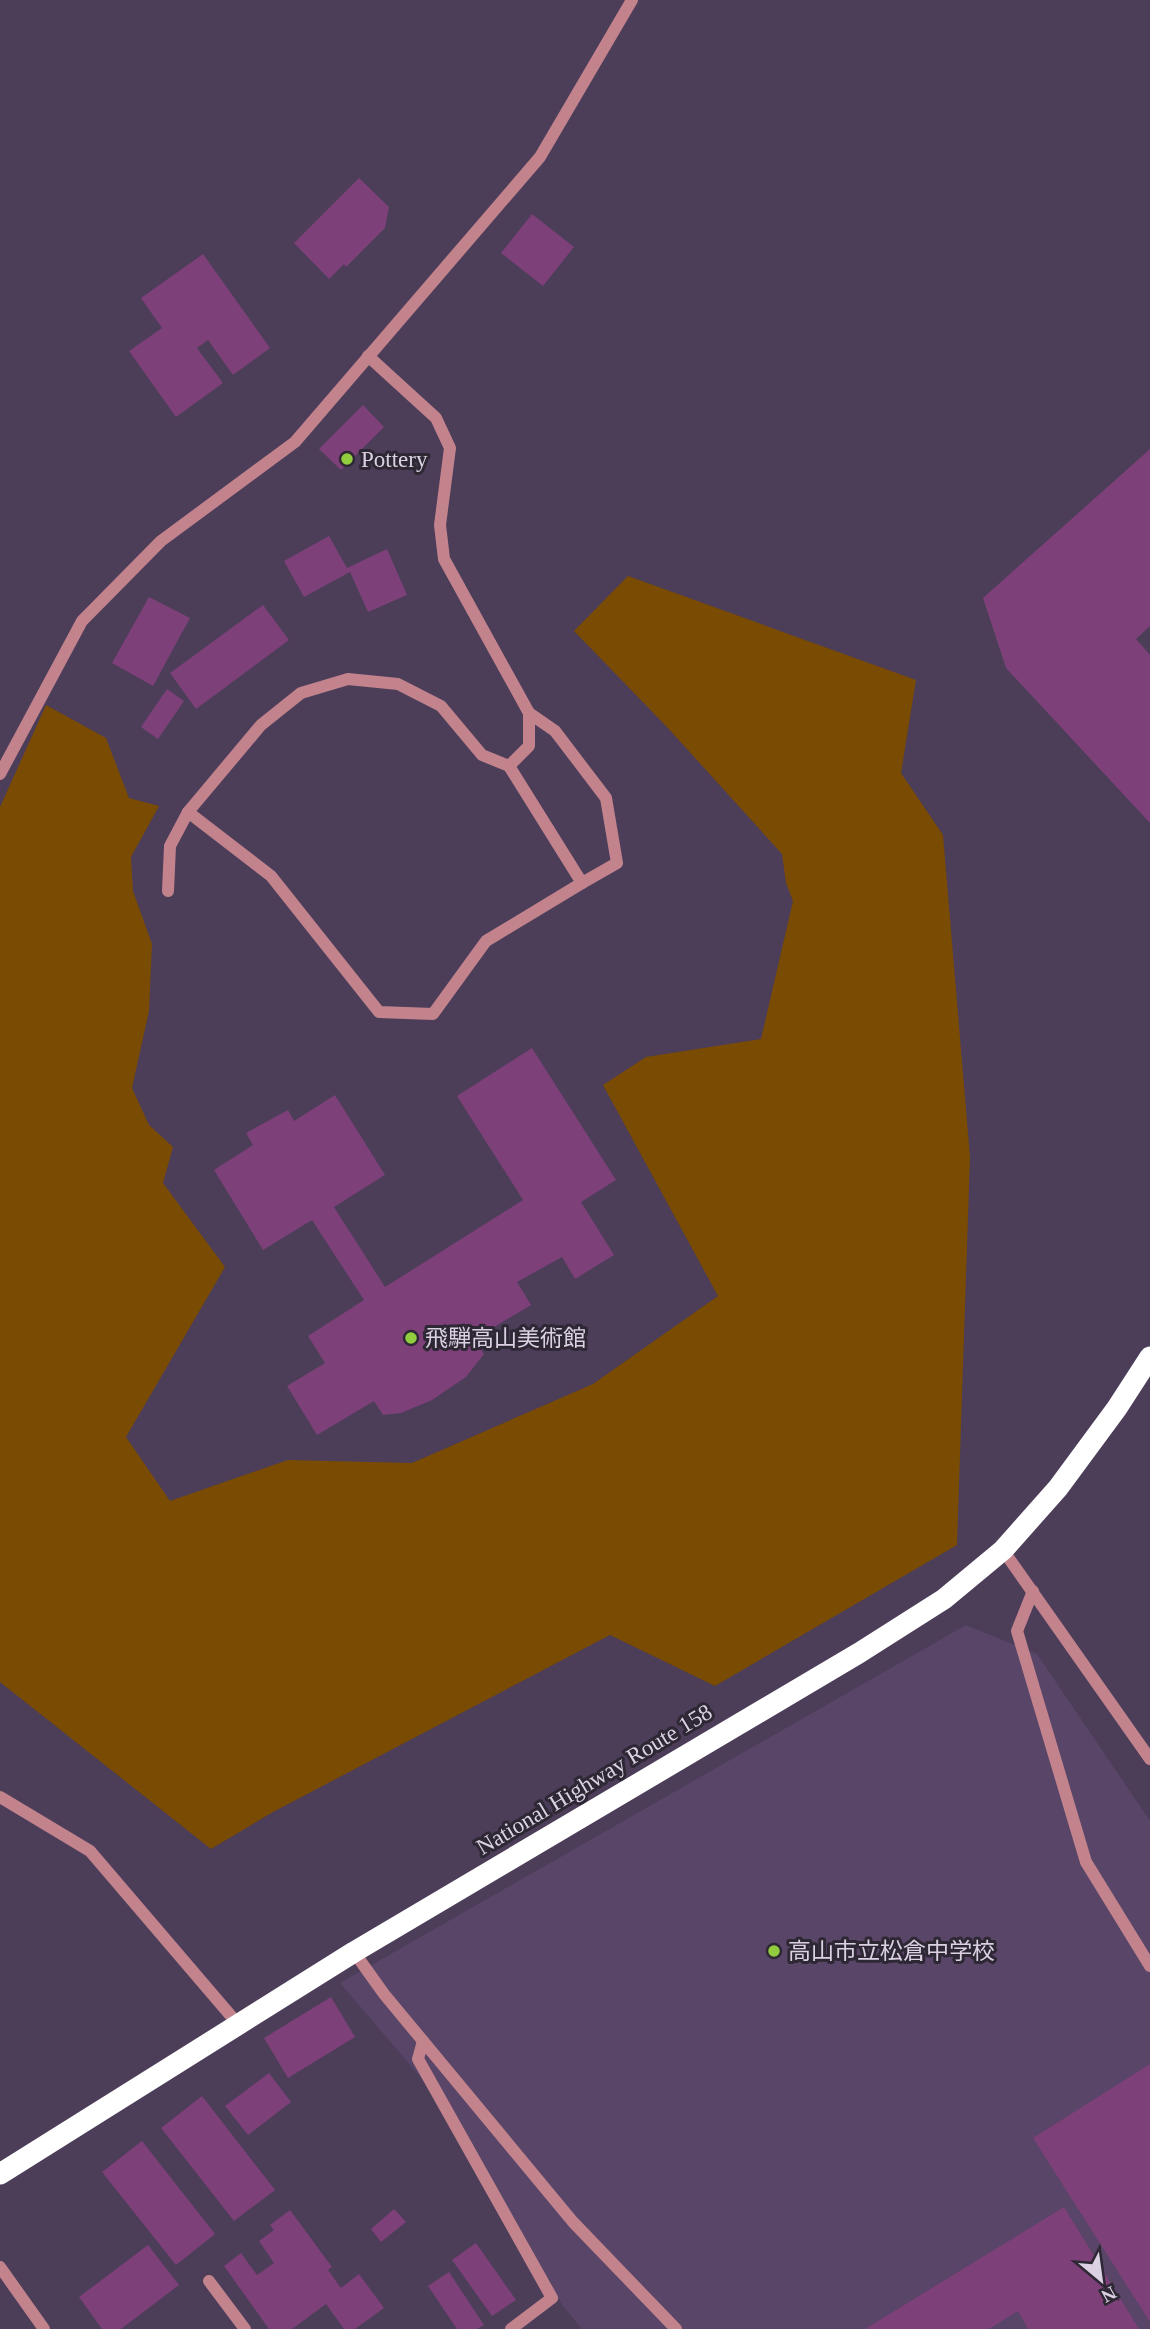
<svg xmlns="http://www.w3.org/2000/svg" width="1150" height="2329" viewBox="0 0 1150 2329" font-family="'Times New Roman','Noto Sans JP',serif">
<rect width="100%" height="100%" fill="#4c3d59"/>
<path fill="#584567" d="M 966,1625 L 1037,1654 L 1150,1821 L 1150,2329 L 582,2329 L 563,2306 L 447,2108 L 340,1983 Z"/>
<path fill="#794b03" d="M 628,576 L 916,680 L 901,773 L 943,835 L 970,1157 L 957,1545 L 715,1686 L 610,1635 L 273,1812 L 211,1849 L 0,1682 L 0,807 L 46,705 L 106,738 L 129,798 L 159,806 L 131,857 L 133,891 L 152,944 L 149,1011 L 132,1088 L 149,1125 L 173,1147 L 163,1183 L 225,1267 L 126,1437 L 170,1501 L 288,1460 L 412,1463 L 593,1384 L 718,1296 L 603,1085 L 646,1057 L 761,1039 L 793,901 L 786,883 L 782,854 L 667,727 L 574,631 Z"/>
<g fill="#7d4079">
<path d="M 359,178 L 389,207 L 385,228 L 346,267 L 344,264 L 329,279 L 294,243 Z"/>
<path d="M 532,214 L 574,247 L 543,286 L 501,253 Z"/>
<path d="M 203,254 L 270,348 L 233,375 L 208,340 L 197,348 L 223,383 L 176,417 L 129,351 L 162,328 L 141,298 Z"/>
<path d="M 363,405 L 384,427 L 341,470 L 319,449 Z"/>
<path d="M 1150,449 L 1150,626 L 1136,639 L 1150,655 L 1150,823 L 1006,668 L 983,598 Z"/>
<path d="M 329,536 L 347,568 L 387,549 L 407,595 L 368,612 L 350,572 L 304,597 L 284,561 Z"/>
<path d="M 149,597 L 190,618 L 153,686 L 112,663 Z"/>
<path d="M 263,605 L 289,640 L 196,709 L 170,673 Z"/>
<path d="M 167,689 L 184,701 L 158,739 L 141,727 Z"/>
<path d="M 532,1048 L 616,1180 L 581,1202 L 614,1255 L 575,1279 L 562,1257 L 517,1282 L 531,1305 L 474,1339 L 484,1354 L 466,1377 L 432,1400 L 401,1413 L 383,1415 L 374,1401 L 317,1435 L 287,1386 L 325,1363 L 308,1336 L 364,1300 L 312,1220 L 263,1250 L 214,1170 L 253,1145 L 246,1133 L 288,1110 L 294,1121 L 335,1095 L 385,1175 L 334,1207 L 385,1287 L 523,1200 L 457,1096 Z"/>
<path d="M 331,1997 L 355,2037 L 288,2078 L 264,2038 Z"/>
<path d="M 1150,2064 L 1150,2322 L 1033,2138 Z"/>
<path d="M 269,2073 L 291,2102 L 248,2135 L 225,2106 Z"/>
<path d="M 202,2096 L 275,2190 L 234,2221 L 161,2128 Z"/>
<path d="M 142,2141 L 215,2234 L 176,2265 L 102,2172 Z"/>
<path d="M 1064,2207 L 1139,2329 L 1028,2329 L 1018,2311 L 989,2329 L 865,2329 Z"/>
<path d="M 394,2209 L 406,2222 L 381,2242 L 371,2229 Z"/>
<path d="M 290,2210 L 332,2267 L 328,2270 L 341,2288 L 359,2274 L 384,2308 L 355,2329 L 344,2329 L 326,2304 L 292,2329 L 269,2329 L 224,2266 L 241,2253 L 257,2275 L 274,2263 L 259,2241 L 274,2230 L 270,2225 Z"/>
<path d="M 476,2243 L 516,2300 L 492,2316 L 452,2260 Z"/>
<path d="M 148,2245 L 179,2285 L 121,2329 L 102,2329 L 79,2297 Z"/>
<path d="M 449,2272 L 484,2325 L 477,2329 L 457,2329 L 428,2286 Z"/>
</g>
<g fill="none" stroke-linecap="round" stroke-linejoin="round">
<g stroke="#c2838d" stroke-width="12">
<path d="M 509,766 L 582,883 L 617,863 L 606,798 L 555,731 L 529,713"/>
<path d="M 0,774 L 82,621 L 161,541 L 295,442 L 540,157 L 632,0"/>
<path d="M 188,812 L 271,876 L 379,1012 L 433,1014 L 486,941 L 582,883"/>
<path d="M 168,891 L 170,846 L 188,812 L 261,725 L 301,693 L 348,679 L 398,684 L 441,706 L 482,755 L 509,766 L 529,746 L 529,713 L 444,559 L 440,525 L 450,448 L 436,418 L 368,356"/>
<path d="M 1003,1550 L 1150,1759"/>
<path d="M 1033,1591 L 1017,1631 L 1086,1862 L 1150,1966"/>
<path d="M 0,1797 L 90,1851 L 237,2023"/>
<path d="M 354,1952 L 384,1994 L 573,2222 L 676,2329"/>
<path d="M 423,2041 L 418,2059 L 552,2298 L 511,2329"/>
<path d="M 0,2267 L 44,2329"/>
<path d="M 209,2281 L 245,2329"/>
</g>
<path stroke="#fff" stroke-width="21" d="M 0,2174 L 354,1952 L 859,1653 L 944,1599 L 1003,1550 L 1058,1488 L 1117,1408 L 1150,1357"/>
</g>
<g fill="#92cd3f" stroke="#2e2734" stroke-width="2.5">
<circle cx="347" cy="459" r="7"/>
<circle cx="411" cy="1338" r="7"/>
<circle cx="774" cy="1951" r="7"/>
</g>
<g text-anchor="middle" stroke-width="6" stroke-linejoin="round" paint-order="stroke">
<g font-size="23" fill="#dbd1e3" stroke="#2e2734" text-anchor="start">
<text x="361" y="467">Pottery</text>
<text x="425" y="1346">飛騨高山美術館</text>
<text x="788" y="1959">高山市立松倉中学校</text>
</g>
<g font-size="23" fill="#dbd1e3" stroke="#2e2734">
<text transform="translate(594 1779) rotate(-31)" y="8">National Highway Route 158</text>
</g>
</g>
<g transform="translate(1101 2280) rotate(151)" stroke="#2e2734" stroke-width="5" paint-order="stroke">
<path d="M0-5L12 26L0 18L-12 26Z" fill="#dbd1e3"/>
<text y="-10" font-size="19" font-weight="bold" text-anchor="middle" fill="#dbd1e3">N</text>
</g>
</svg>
